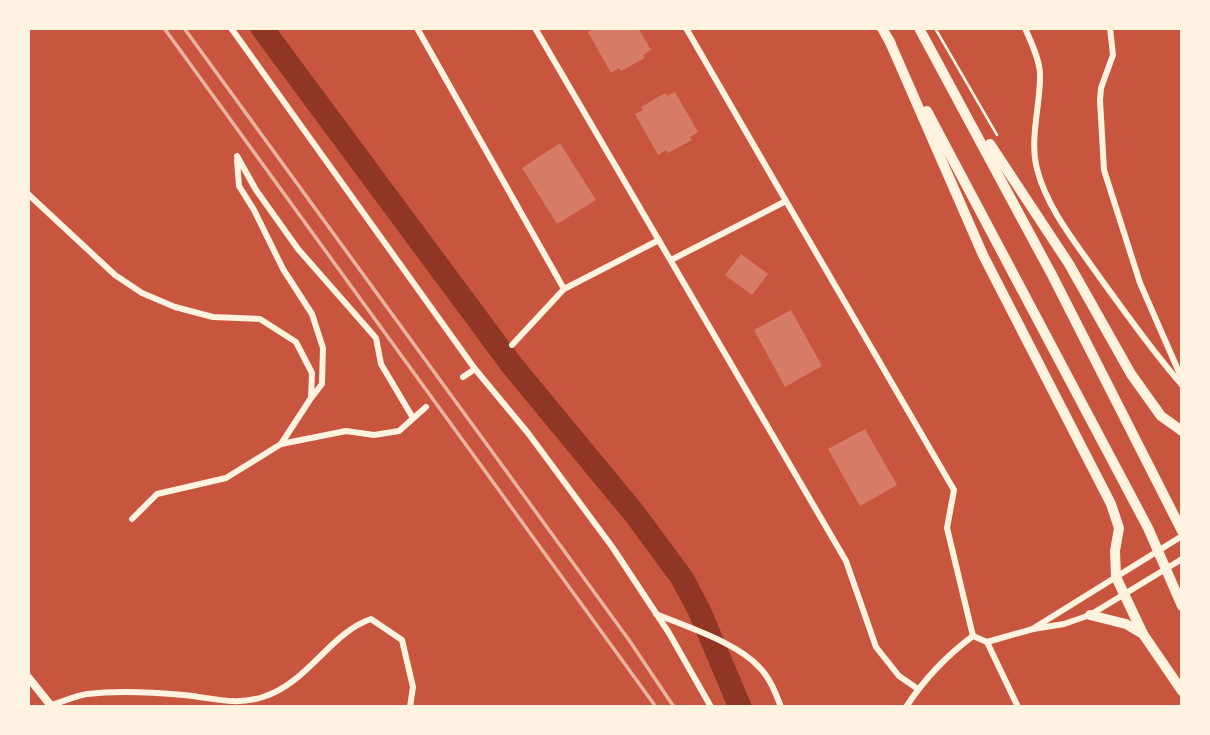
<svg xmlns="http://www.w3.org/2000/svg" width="1210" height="735" viewBox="0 0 1210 735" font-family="Quicksand,sans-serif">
<rect width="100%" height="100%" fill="#c8553d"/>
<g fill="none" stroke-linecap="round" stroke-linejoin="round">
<path stroke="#8f3625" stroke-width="23" d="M 262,28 L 511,364 L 634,513 L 682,578 L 699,610 L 740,707"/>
</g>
<g fill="#d67c66">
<path d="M 596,28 L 638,28 L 651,50 L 643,55 L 645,58 L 621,71 L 619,68 L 611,73 L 588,32 Z"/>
<path d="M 675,92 L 698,132 L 690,137 L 692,140 L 668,153 L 666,150 L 658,155 L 635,114 L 643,110 L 641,107 L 665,93 L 667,96 Z"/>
<path d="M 560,143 L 596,200 L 557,224 L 522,168 Z"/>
<path d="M 741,254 L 768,274 L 752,295 L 725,275 Z"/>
<path d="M 791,310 L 822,366 L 785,387 L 754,330 Z"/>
<path d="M 865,429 L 897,485 L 860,506 L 828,449 Z"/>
</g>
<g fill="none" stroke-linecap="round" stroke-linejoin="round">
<path stroke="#fff3e0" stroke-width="2.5" d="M 935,28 L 997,135"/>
<g stroke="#fff3e0" stroke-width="6">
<path d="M 231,28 L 475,369 L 528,433 L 613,548 L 669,633 L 711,707"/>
<path d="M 417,28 L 564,289"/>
<path d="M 535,28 L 846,561 L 876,647 L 899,676 L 918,689"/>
<path d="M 1025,28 C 1031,42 1039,58 1040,73 C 1041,104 1029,138 1037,169 C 1047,208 1075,242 1098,275 C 1125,312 1151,350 1182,385"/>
<path d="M 1110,28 L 1113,55 L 1101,88 L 1100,100 L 1104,170 L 1140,283 L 1182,379"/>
<path d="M 237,156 L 256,190 L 298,249 L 376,338 L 381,364 L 413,418"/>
<path d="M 237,160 L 239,186 L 254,210 L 283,269 L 312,314 L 323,348 L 322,384 L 312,397"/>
<path d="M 28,194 L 115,275 L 142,293 L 175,307 L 213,317 L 260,319 L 296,342 L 312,373 L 311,398 L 281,444 L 346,431 L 374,435 L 399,431 L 426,407"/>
<path d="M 786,201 L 954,490 L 947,528 L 973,636"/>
<path d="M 671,260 L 786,201 L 686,28"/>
<path d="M 512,345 L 564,289 L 659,240"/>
<path d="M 463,377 L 475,369"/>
<path d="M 132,519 L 157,494 L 226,478 L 281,444"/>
<path d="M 656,614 C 687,627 738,643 760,668 C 770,678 776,694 781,707"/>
<path d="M 1034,628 L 1182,536"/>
<path d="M 987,642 L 1018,707"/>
<path d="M 51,705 C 62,702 75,696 87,694 C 119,690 152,692 184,695 C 213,698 235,706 263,697 C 308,683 330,633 371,619 L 402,640 L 413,687 L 410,707"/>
<path d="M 906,707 C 925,678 946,656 973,636 L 987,642 L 1033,629 L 1064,624 L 1090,615 L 1182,559"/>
</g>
<path stroke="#fff3e0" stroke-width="8" d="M 28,677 L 52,707"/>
<g stroke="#fff3e0" stroke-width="10">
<path d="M 882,28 L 891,44"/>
<path d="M 919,28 L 1052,275 L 1182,531"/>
<path d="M 889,40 L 983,255 L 1111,504 L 1119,528 L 1115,551 L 1116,577 L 1143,634 L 1182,691"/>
<path d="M 927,111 L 1148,528 L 1182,606"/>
<path d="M 990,144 L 1069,264 L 1131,374 L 1161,416 L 1182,431"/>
<path d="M 1090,615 L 1126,624 L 1143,634"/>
</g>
<g stroke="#e9b49f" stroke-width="3.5">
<path d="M 164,28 L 656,707"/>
<path d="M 184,28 L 629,640 L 674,707"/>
</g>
</g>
<rect width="1210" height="735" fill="none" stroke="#fff3e0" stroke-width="60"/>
</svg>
